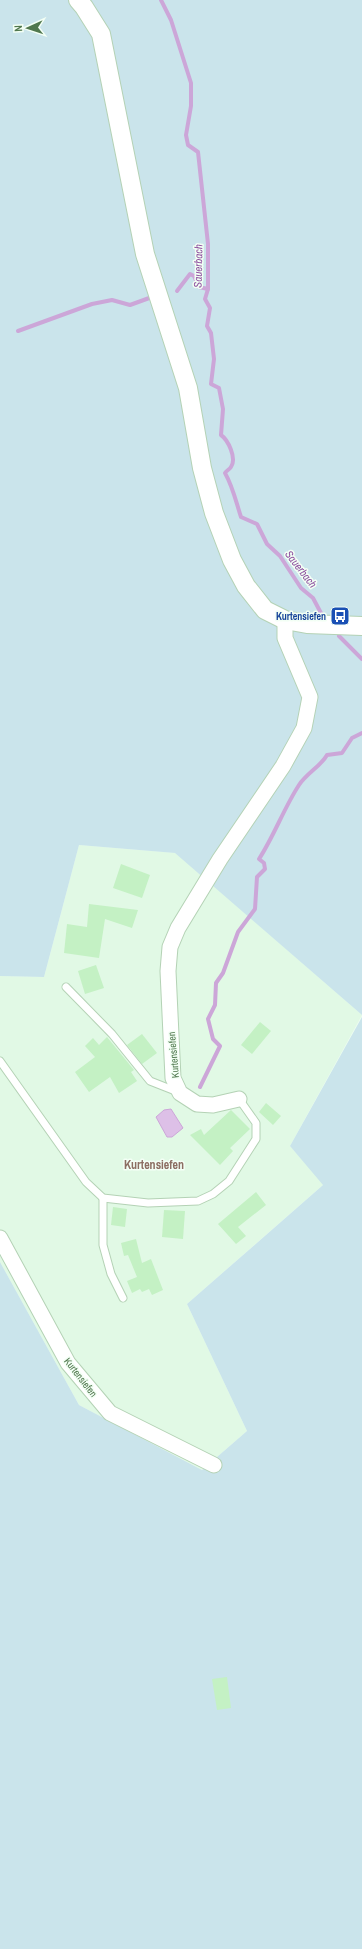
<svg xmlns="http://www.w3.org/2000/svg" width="362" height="1949" viewBox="0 0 362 1949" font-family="'Archivo Narrow',sans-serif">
<rect width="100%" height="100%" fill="#ecfcf0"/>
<path fill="#e1f9e5" d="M 79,845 L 176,853 L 362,1015 L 290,1146 L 324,1184 L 187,1304 L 247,1431 L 202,1470 L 79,1405 L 0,1262 L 0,976 L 44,977 Z"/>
<g fill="#cae4eb">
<path d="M 0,0 L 362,0 L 362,1015 L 175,853 L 79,845 L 44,977 L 0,976 Z"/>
<path d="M 362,1017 L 362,1949 L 0,1949 L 0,1262 L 79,1405 L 202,1470 L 247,1431 L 187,1304 L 323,1185 L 290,1146 Z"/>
</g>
<path fill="#ddc0e7" stroke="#cca6d8" d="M 171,1109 L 183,1128 L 172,1137 L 167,1137 L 156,1117 L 164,1110 Z"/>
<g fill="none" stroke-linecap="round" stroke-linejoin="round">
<g stroke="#cca6d8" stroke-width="4">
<path d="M 161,0 L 171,20 L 191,83 L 191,106 L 186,135 L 188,145 L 198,152 L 208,244 L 208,289 L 205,299 L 210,308 L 207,326 L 211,333 L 214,359 L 211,384 L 219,388 L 223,409 L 221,435 C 228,440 237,458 231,467 C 229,470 227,470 225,473 C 233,487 236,502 241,517 L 257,524 L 267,544 L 280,556 L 301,588 L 313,598 L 322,615"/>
<path d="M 177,291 L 190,274 L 194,276 L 199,287 L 208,289"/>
<path d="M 18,331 L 92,304 L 112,300 L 130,305 L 152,297"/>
<path d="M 339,636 L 362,659"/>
<path d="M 200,1087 L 220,1046 L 213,1039 L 208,1019 L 215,1005 L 216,983 L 223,973 L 238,932 L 255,909 L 257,877 L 265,869 L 264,863 L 259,859 C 274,836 284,808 299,785 C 307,773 321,766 327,755 L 342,753 L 352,738 L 362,733"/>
</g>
</g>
<g fill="#c4f1c4">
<path d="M 121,864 L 150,875 L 142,898 L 113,888 Z"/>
<path d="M 89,904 L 138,910 L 132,928 L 105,919 L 99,958 L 64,953 L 67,924 L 87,927 Z"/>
<path d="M 96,965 L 104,988 L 85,994 L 78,971 Z"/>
<path d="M 260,1022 L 271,1031 L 252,1054 L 241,1045 Z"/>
<path d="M 142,1034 L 157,1053 L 142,1064 L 127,1045 Z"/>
<path d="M 107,1037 L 134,1070 L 131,1072 L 137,1081 L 119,1093 L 110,1077 L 89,1092 L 75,1072 L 95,1057 L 85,1046 L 93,1038 L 99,1045 Z"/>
<path d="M 266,1103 L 281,1116 L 273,1125 L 259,1112 Z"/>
<path d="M 231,1110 L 250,1129 L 230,1148 L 233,1151 L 220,1165 L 190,1135 L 201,1129 L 204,1135 Z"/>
<path d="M 256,1192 L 266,1205 L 238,1227 L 246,1236 L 236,1244 L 218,1224 Z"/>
<path d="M 113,1207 L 127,1209 L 125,1227 L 111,1225 Z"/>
<path d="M 164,1210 L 185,1211 L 183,1239 L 162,1237 Z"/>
<path d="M 136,1239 L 142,1263 L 151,1259 L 163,1290 L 152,1295 L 149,1289 L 142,1292 L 140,1289 L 132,1293 L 127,1281 L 137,1277 L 128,1255 L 124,1256 L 121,1243 Z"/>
<path d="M 227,1677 L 231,1708 L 217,1710 L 212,1679 Z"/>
</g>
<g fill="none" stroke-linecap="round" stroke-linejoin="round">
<defs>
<g id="service">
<path d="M 66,987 L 112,1034 L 150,1081 L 178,1092"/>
<path d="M 0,1061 L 86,1182 L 103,1198 L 148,1203 L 198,1201 L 213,1194 L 229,1181 L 256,1139 L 256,1123 L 239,1099"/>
<path d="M 103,1198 L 103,1245 L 111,1274 L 123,1298"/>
</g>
<g id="minor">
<path d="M 239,1099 L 213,1105 L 197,1104 L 180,1093 L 173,1078 L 168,971 L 170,947 L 178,928 L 220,859 L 283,766 L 304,728 L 310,697 L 285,638 L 285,620"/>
<path d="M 0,1238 L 68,1363 L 110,1413 L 214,1465"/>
</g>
<path id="tertiary" d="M 78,0 L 84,7 L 101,34 L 145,254 L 188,388 L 202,468 L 214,513 L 232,560 L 246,586 L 265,610 L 285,620 L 307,624 L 362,626"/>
</defs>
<use href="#service" stroke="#b4d2b5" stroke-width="9"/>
<use href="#minor" stroke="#b4d2b5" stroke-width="17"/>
<use href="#tertiary" stroke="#b4d2b5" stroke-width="20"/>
<use href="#service" stroke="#fff" stroke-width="7"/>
<use href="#minor" stroke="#fff" stroke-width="15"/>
<use href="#tertiary" stroke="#fff" stroke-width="18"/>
</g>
<defs>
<symbol id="bus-square" viewBox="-11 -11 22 22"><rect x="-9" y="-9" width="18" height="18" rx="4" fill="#1a4fb4" stroke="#f3fff5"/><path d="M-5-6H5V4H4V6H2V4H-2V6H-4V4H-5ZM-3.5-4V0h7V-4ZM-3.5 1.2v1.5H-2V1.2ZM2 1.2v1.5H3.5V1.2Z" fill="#fff"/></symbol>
</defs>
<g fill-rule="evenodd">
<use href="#bus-square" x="329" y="605" width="22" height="22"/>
</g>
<g text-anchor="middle" stroke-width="3" stroke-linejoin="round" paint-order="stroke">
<g font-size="10" font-weight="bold" fill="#164399" stroke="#f3fff5" text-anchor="end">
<text x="326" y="620">Kurtensiefen</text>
</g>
<g font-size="10" fill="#50784e" stroke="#f3fff5">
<text transform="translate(173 1055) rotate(-95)" y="4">Kurtensiefen</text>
<text transform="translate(81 1377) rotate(52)" y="4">Kurtensiefen</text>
</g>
<g font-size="11" font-style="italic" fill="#8e51a0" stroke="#f3fff5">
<text transform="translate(198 266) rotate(-89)" y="4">Sauerbach</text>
<text transform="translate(301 569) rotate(52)" y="4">Sauerbach</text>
</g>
<g font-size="12" font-weight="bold" fill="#8c6e62" stroke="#f3fff5">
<text x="154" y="1169">Kurtensiefen</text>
</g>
</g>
<g transform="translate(28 28) rotate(267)" stroke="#f3fff5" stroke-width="3" paint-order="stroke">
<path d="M0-3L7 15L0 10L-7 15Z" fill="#50784e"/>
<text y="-6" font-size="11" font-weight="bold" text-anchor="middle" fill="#50784e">N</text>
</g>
</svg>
